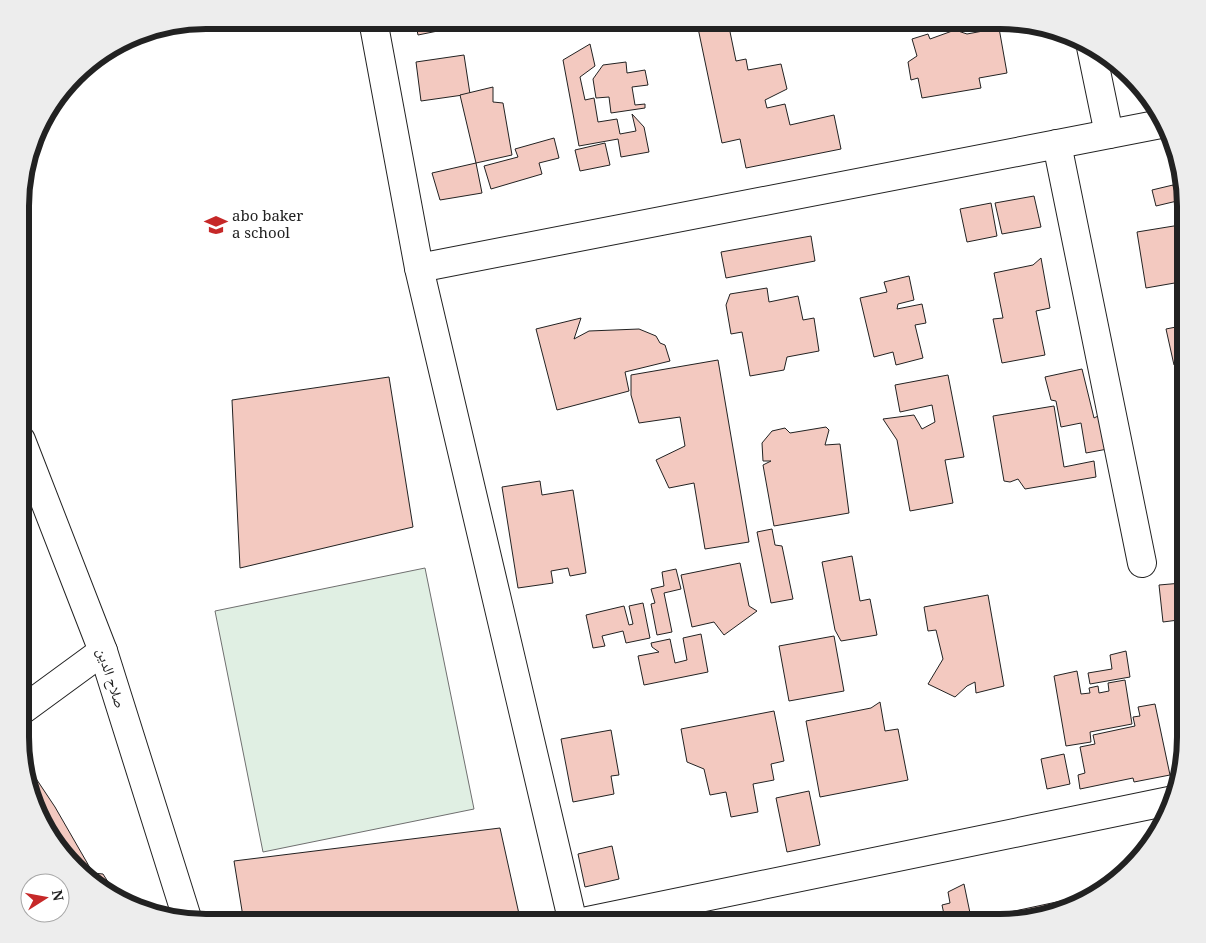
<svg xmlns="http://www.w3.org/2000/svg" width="1206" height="943" viewBox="0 0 1206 943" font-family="'Noto Serif','Noto Naskh Arabic',serif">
<rect width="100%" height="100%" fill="#fff"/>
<path fill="#e0efe3" stroke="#6f6f6f" d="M 425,568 L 474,809 L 263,852 L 215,611 Z"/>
<g fill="#f3c9c0" stroke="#222">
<path d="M 415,20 L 481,20 L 482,22 L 418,35 Z"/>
<path d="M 728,22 L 736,61 L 746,59 L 748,70 L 781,64 L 787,89 L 765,100 L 767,108 L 785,104 L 790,125 L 834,115 L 841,149 L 746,168 L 740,139 L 722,143 L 698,28 Z"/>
<path d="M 999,28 L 1007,73 L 979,78 L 981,88 L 922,98 L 918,78 L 911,80 L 908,62 L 917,56 L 912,39 L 928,34 L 930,39 L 955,30 L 967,34 Z"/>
<path d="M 590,44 L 595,66 L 580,77 L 585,100 L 594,98 L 598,122 L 617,119 L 620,134 L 636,131 L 632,114 L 644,127 L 649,152 L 621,157 L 618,139 L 579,146 L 563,60 Z"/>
<path d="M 464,55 L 470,94 L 421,101 L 416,62 Z"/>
<path d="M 626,62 L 627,73 L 645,70 L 648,85 L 632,87 L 635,105 L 645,104 L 645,108 L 611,113 L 609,97 L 596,98 L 593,79 L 603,65 Z"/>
<path d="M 493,87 L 493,102 L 503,103 L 512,155 L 476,163 L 460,95 Z"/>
<path d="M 554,138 L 559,158 L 539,163 L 542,174 L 491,189 L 484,166 L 518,157 L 515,149 Z"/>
<path d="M 605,143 L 610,165 L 580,171 L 575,150 Z"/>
<path d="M 476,163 L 482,193 L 440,200 L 432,173 Z"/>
<path d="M 1173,185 L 1177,201 L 1156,206 L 1152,190 Z"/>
<path d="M 1034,196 L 1041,227 L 1002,234 L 995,203 Z"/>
<path d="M 991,203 L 997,236 L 967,242 L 960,209 Z"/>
<path d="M 1186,224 L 1186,281 L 1146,288 L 1137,232 Z"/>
<path d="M 811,236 L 815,261 L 726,278 L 721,252 Z"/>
<path d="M 1041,258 L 1050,308 L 1036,311 L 1045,355 L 1002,363 L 993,319 L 1003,318 L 994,273 L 1033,265 Z"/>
<path d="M 909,276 L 914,300 L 898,304 L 897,309 L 922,304 L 926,323 L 915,325 L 923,358 L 896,365 L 893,352 L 874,357 L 860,298 L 887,292 L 884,282 Z"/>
<path d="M 767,288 L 769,302 L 798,296 L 803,320 L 814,318 L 819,351 L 787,357 L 784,370 L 750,376 L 742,332 L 731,334 L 726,305 L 730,294 Z"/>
<path d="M 581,318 L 574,339 L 589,331 L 639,329 L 656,336 L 660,343 L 665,345 L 670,361 L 625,372 L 629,391 L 557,410 L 536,329 Z"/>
<path d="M 1186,325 L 1186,363 L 1174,365 L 1166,329 Z"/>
<path d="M 718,360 L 749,542 L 705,549 L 694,483 L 669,488 L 656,460 L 685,446 L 680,417 L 639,423 L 631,395 L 631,375 Z"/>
<path d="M 1082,369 L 1094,418 L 1106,412 L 1113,448 L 1086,453 L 1081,423 L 1061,427 L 1056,401 L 1051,400 L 1045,377 Z"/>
<path d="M 948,375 L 964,457 L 945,460 L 953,503 L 910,511 L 897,440 L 883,419 L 914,415 L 922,429 L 935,422 L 932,405 L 900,412 L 895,385 Z"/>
<path d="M 389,377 L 413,527 L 240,568 L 232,400 Z"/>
<path d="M 1054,406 L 1064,467 L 1094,461 L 1096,477 L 1025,489 L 1018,479 L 1010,482 L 1004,481 L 993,416 Z"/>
<path d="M 826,427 L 829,430 L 825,445 L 840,444 L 849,513 L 774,526 L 763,465 L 771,461 L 763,461 L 762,443 L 772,431 L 785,428 L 790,433 Z"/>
<path d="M 540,481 L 542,495 L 573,490 L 586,573 L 570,576 L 568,568 L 551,571 L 553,583 L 518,588 L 502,487 Z"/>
<path d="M 772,529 L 775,545 L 782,546 L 793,599 L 771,603 L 757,532 Z"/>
<path d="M 852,556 L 860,601 L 870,599 L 877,635 L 841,641 L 835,630 L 822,562 Z"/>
<path d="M 740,563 L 749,606 L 757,611 L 724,635 L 714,622 L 692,627 L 681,575 Z"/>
<path d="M 676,569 L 681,589 L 664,593 L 672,632 L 657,635 L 651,604 L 655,603 L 651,589 L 664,586 L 662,572 Z"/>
<path d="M 1182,583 L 1186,619 L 1163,622 L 1159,585 Z"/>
<path d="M 988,595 L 1004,686 L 976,693 L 975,682 L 967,686 L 955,697 L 928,684 L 943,659 L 936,630 L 928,631 L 924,607 Z"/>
<path d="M 643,603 L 650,638 L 626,643 L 623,631 L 602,636 L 605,646 L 593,648 L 586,615 L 624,606 L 629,625 L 633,624 L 629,606 Z"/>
<path d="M 701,634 L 708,672 L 644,685 L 638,656 L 659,652 L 652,647 L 651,643 L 670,639 L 675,663 L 687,660 L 683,638 Z"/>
<path d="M 834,636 L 844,691 L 789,701 L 779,646 Z"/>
<path d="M 1126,651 L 1130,677 L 1090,684 L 1088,673 L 1112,669 L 1110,655 Z"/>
<path d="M 1077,671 L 1081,694 L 1090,693 L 1089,688 L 1098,686 L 1099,693 L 1109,691 L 1108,683 L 1125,680 L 1132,724 L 1090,732 L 1091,742 L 1066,746 L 1054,676 Z"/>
<path d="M 880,702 L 885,731 L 898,729 L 908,780 L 820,797 L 806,721 L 871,708 Z"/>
<path d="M 1155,704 L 1170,775 L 1134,782 L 1133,778 L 1080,789 L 1078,775 L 1085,773 L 1080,747 L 1095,744 L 1093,735 L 1135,726 L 1133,717 L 1140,716 L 1138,707 Z"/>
<path d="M 774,711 L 784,761 L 771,764 L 774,780 L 753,784 L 758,812 L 731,817 L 726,792 L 710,795 L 704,769 L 687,762 L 681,729 Z"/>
<path d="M 611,730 L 619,775 L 611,776 L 614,794 L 573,802 L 561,739 Z"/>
<path d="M 1064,754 L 1070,784 L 1047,789 L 1041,759 Z"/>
<path d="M 23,759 L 55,807 L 93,873 L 103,874 L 119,899 L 83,877 L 39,819 Z"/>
<path d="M 809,791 L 820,845 L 787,852 L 776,798 Z"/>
<path d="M 500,828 L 521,923 L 244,923 L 234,861 Z"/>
<path d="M 612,846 L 619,879 L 585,887 L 578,854 Z"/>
<path d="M 964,884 L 970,913 L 945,919 L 942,905 L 950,903 L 948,892 Z"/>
<path d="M 1075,898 L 1078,904 L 1072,909 L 1012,921 L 1010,912 Z"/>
</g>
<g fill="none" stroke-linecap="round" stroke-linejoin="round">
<defs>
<g id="minor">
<path d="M 373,20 L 419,268 L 573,923"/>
<path d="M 1091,47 L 1109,134"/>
<path d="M 1057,144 L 1142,563"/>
<path d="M 419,268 L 1166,123"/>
<path d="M 21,711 L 103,651"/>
<path d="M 578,923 L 1174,800"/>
</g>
<path id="major" d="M 21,440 L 103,651 L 188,921"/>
</defs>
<use href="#minor" stroke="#222" stroke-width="30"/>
<use href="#major" stroke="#222" stroke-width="30"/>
<use href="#minor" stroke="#fff" stroke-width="28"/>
<use href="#major" stroke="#fff" stroke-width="28"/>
</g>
<defs>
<symbol id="school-bare" viewBox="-9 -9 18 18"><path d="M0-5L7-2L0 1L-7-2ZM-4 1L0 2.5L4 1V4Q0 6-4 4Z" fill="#c62828" stroke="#fff" stroke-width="2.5" paint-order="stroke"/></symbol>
</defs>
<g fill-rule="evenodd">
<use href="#school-bare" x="200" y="209" width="32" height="32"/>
</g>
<g text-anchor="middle" stroke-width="4" stroke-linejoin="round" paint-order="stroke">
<g font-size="15" fill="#222" stroke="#fff" text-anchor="start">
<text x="232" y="221">abo baker<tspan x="232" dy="17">a school</tspan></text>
</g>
<g font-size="15" fill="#222" stroke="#fff">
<text transform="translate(111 678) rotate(72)" y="5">صلاح الدين</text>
</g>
</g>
<path d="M0 0H1206V943H0ZM206 29H1000A177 177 0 0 1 1177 206V737A177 177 0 0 1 1000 914H206A177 177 0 0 1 29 737V206A177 177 0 0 1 206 29Z" fill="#ededed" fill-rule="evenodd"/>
<path fill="none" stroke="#222" stroke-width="6" d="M206 29H1000A177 177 0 0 1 1177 206V737A177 177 0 0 1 1000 914H206A177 177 0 0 1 29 737V206A177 177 0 0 1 206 29Z"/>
<g transform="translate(45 898) rotate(79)"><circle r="24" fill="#ffffff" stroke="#a7a7a7"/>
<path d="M0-4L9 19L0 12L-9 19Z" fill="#c62828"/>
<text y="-8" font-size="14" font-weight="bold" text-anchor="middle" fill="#222222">N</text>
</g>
</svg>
